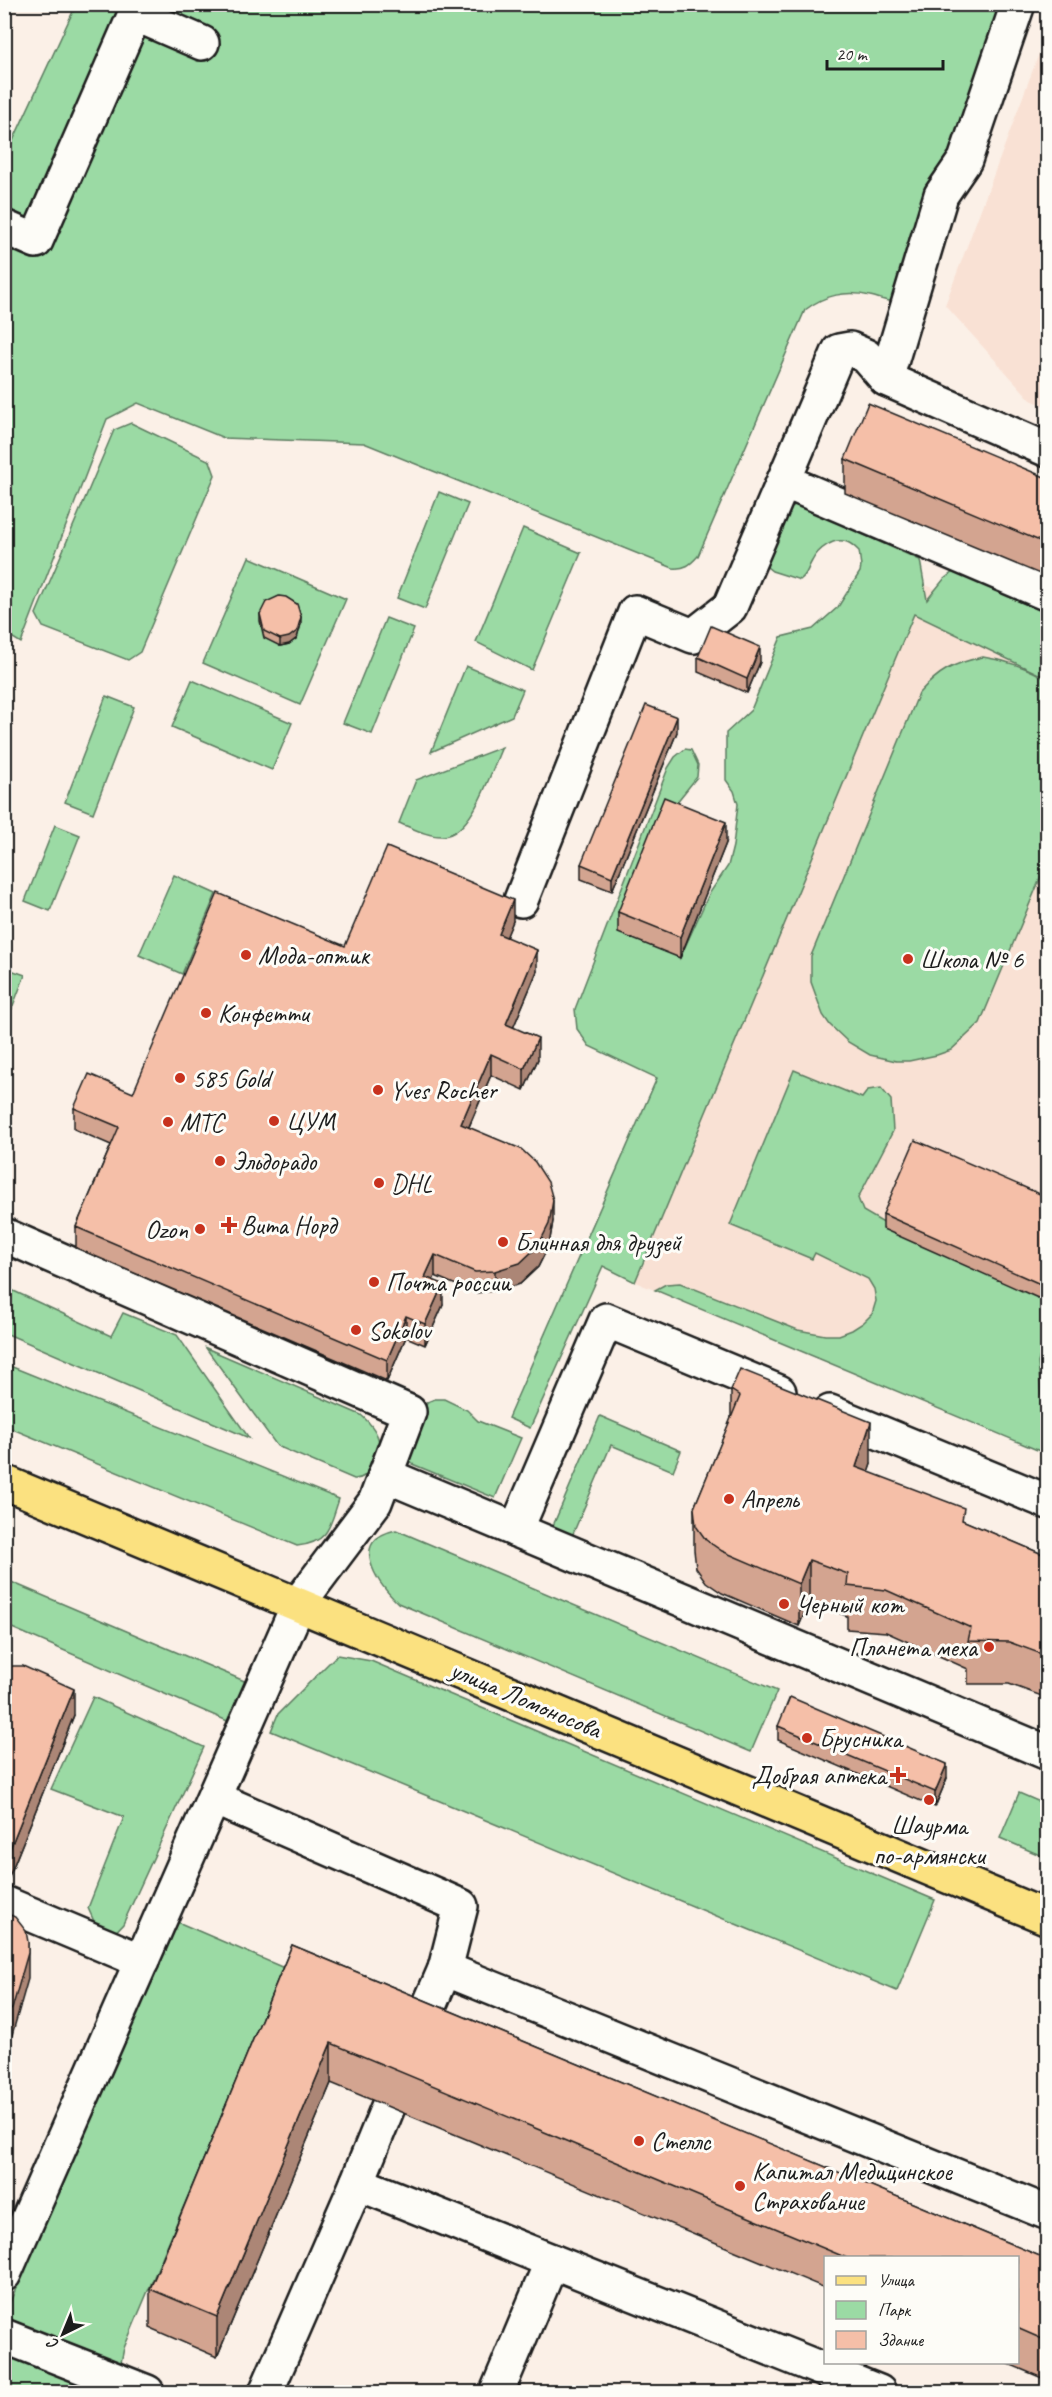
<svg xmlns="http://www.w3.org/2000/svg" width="1052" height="2397" viewBox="0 0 1052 2397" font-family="Caveat,sans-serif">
<rect width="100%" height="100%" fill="#fbf0e7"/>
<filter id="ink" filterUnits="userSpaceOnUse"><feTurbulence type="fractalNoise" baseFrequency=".0167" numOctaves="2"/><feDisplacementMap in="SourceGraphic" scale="12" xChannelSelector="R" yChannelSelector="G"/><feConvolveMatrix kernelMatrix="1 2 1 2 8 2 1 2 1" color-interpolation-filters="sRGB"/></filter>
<g filter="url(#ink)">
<g fill="#f9e1d4">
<path d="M 1047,32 L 1047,407 L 1031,400 L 945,305 Z"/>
<path d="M 926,585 L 1047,637 L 1047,1454 L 635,1282 Z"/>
</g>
<g fill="#9bdaa4" stroke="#5c7b60" stroke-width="1.5">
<path d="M 76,5 L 1006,5 L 898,301 C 886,303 881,298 870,296 C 847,290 824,295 805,310 L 698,556 C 690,565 685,569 673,568 L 364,443 L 224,438 L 138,403 L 107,419 L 21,643 L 5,633 L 5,158 Z"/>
<path d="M 131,423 L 210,461 L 215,475 L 140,652 L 128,660 L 43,627 L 36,614 L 114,430 Z"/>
<path d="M 439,492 L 468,504 L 425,609 L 397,598 Z"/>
<path d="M 782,498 L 920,560 L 927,600 L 944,579 L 958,568 L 1047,598 L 1047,678 L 914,614 L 635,1282 L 603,1266 L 530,1428 L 508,1418 L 657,1078 L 589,1046 L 577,1029 L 575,1009 L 668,768 L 675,757 L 685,749 L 691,750 L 698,765 L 697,777 L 664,818 L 680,958 L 709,894 L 728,866 L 733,846 L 738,804 L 734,791 L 726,780 L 726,733 L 751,710 L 781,637 L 813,629 L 838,607 L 860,572 L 861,566 L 859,551 C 856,548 851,543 847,542 C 834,537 818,549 812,561 C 807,569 808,574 800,580 L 772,571 L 756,558 Z"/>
<path d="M 523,528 L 581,553 L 532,670 L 476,642 Z"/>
<path d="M 249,557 L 346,599 L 300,705 L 203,663 Z"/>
<path d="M 386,618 L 414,629 L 372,734 L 343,723 Z"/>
<path d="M 983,657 C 1004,660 1030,668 1047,680 L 1047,862 L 980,1023 L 951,1050 L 937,1055 L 909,1061 L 896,1061 L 870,1055 L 848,1042 L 830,1025 L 823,1015 L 811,982 L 811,956 L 919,693 C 939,671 953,663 983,657 Z"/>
<path d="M 466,666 L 523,690 L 512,716 L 431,752 Z"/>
<path d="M 192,680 L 292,723 L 272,770 L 172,727 Z"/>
<path d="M 106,696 L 134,707 L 93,813 L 65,802 Z"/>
<path d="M 502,747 C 491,771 473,834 443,836 C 429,837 412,828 399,823 L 416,780 Z"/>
<path d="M 55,825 L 80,835 L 50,911 L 25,901 Z"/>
<path d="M 174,875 L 216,894 L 182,974 L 139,955 Z"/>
<path d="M 5,968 L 25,975 L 5,1026 Z"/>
<path d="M 794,1070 L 862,1098 L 868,1090 L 881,1088 L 891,1100 L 893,1131 L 858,1198 L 863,1211 L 887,1225 L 1047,1298 L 1047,1328 L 1038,1363 L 1041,1394 L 1047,1404 L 1047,1454 L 655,1290 L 666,1284 L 680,1283 L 798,1330 L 825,1335 L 839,1335 L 852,1330 L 863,1323 L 872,1314 L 876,1301 L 874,1289 L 868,1279 L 815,1253 L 812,1259 L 730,1225 Z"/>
<path d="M 5,1287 L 111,1336 L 123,1313 L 177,1335 L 249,1438 L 5,1333 Z"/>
<path d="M 206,1348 L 361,1415 C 369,1422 378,1432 379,1443 C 380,1456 369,1480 354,1479 L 277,1446 Z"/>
<path d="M 5,1364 L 339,1499 C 330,1526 329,1543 297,1546 L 5,1426 Z"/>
<path d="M 435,1399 L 444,1399 L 467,1410 L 478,1421 L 521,1438 L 495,1498 L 405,1461 L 427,1402 Z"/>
<path d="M 600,1416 L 681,1451 L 673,1471 L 611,1445 L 569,1543 L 549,1535 Z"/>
<path d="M 396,1530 L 777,1691 L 751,1752 L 398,1603 C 376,1582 348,1540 396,1530 Z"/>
<path d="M 4,1579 L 249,1683 L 232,1723 L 5,1625 Z"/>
<path d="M 337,1655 L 371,1661 L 935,1900 L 897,1991 L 271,1731 L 278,1714 Z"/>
<path d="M 93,1697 L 204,1747 L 123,1924 L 111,1937 L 97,1928 L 88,1908 L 124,1817 L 51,1789 Z"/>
<path d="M 1019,1793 L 1047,1805 L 1047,1858 L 1000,1838 Z"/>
<path d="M 173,1920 L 284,1968 L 124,2348 L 115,2392 L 5,2392 L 5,2314 Z"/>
</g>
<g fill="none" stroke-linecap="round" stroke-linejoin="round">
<defs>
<g id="minor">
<path d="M 4,227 L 36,241 L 135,14 L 202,43"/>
<path d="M 886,379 L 941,195 L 965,160 L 1018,4"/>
<path d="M 784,481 L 1048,594"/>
<path d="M 521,900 L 635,612 L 693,636 L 730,607 L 839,351 L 850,349 L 866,356 L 886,379 L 1048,450"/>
<path d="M 4,1235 L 409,1412 L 375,1502 L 299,1603 L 4,2274"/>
<path d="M 830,1412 L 1048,1502"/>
<path d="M 385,1475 L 1048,1753"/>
<path d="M 516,1530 L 606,1320 L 779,1392"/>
<path d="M 214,1798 L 461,1906 L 445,1969 L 416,2036"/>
<path d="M 4,1903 L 142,1961"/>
<path d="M 445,1969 L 1048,2213"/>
<path d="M 357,2183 L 879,2392"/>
<path d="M 4,2336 L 147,2392"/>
<path d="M 266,2392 L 357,2183 L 388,2107"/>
<path d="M 497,2392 L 552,2261"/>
</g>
<path id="major" d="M 4,1482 L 1048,1918"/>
</defs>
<use href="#minor" stroke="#1c1c1c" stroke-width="38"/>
<use href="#major" stroke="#1c1c1c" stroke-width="38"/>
<use href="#minor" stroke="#fdfcf7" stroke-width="33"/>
<use href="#major" stroke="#fbe180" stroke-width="33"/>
</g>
<g fill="#d3a490" stroke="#1c1c1c" stroke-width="1.5">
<path d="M 845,459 L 1047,478 L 1047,577 L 845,493 Z"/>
<path d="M 260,614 L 301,624 L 297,638 L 289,644 L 280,646 L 264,638 L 260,621 Z"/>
<path d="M 698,657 L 760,662 L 747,693 L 698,672 Z"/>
<path d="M 677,732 L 612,891 L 581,879 L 581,864 Z"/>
<path d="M 726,843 L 680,958 L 618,933 L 618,912 Z"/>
<path d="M 513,921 L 506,937 L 537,971 L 513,1028 L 538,1059 L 524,1090 L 491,1075 L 469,1127 L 553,1221 L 549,1245 L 538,1267 L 520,1284 L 495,1291 L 475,1293 L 435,1276 L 433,1280 L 443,1305 L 425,1345 L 406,1337 L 387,1381 L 76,1248 L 76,1227 L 111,1145 L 74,1129 L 74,1108 L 133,1093 L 345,946 Z"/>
<path d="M 1047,1197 L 1047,1302 L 883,1229 L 883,1214 Z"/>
<path d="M 731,1390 L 871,1464 L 868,1472 L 964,1521 L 1047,1556 L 1047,1698 L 1009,1684 L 968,1684 L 968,1669 L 886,1632 L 847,1629 L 847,1616 L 809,1602 L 799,1626 L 722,1593 L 706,1582 L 696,1568 L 694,1550 L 694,1508 L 731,1419 Z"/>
<path d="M 4,1668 L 74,1715 L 7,1882 L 4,1881 Z"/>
<path d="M 778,1726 L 947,1778 L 935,1807 L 778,1740 Z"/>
<path d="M 292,1945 L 1047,2259 L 1047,2380 L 1004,2362 L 1017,2362 L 1017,2258 L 825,2258 L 825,2288 L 331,2083 L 217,2357 L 150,2328 L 150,2289 Z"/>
</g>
<g fill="#ac8676" stroke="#1c1c1c" stroke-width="1.5">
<path d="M 4,4 L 13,4 L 4,24 Z"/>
<path d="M 301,617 L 301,624 L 297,638 L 289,644 L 280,646 L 280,639 Z"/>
<path d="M 760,647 L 760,662 L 747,693 L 747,679 Z"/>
<path d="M 677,717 L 677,732 L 612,891 L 612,877 Z"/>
<path d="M 726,822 L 726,843 L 680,958 L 680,937 Z"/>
<path d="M 513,900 L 513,921 L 499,955 L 499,934 Z"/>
<path d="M 537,950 L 537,971 L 506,1045 L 506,1024 Z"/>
<path d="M 538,1038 L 538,1059 L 524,1090 L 524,1069 Z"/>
<path d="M 491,1054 L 491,1075 L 461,1145 L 461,1124 Z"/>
<path d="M 553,1200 L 553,1221 L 549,1245 L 538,1267 L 520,1284 L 495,1291 L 495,1271 Z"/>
<path d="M 435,1255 L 435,1276 L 425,1298 L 425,1277 Z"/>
<path d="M 443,1284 L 443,1305 L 425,1345 L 425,1324 Z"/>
<path d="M 406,1316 L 406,1337 L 387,1381 L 387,1360 Z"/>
<path d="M 871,1422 L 871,1464 L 856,1510 L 856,1467 Z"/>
<path d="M 809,1560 L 809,1602 L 799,1626 L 799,1584 Z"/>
<path d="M 74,1689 L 74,1715 L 7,1882 L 7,1856 Z"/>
<path d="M 947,1764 L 947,1778 L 935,1807 L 935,1792 Z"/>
<path d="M 28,1942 L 28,1979 L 12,2035 L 4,2040 L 4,2014 Z"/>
<path d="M 331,2043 L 331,2083 L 217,2357 L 217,2317 Z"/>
</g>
<g fill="#f5bfa8" stroke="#1c1c1c" stroke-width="1.5">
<path d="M 868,403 L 1047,478 L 1047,544 L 845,459 Z"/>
<path d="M 279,596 L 286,597 L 297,604 L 301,617 L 297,631 L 289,637 L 280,639 L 264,631 L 260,614 L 266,602 Z"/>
<path d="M 711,626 L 760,647 L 747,679 L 698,657 Z"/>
<path d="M 646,705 L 677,717 L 612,877 L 581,864 Z"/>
<path d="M 664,797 L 726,822 L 680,937 L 618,912 Z"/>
<path d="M 387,847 L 513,900 L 499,934 L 537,950 L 506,1024 L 538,1038 L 524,1069 L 491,1054 L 461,1124 L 521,1149 L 535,1162 L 548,1182 L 553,1200 L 549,1224 L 538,1246 L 520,1263 L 495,1271 L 475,1272 L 435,1255 L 425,1277 L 443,1284 L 425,1324 L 406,1316 L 387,1360 L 76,1227 L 119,1127 L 74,1108 L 89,1074 L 133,1093 L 218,893 L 345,946 Z"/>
<path d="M 915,1140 L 1047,1197 L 1047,1287 L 883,1214 Z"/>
<path d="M 740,1369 L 871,1422 L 856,1467 L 964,1508 L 962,1520 L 1047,1556 L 1047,1656 L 1009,1642 L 968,1641 L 971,1628 L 886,1590 L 847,1586 L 848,1574 L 809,1560 L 799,1584 L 722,1551 L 706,1540 L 696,1526 L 694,1508 L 740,1396 L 731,1390 Z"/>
<path d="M 13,1666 L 23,1666 L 74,1689 L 7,1856 L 4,1855 L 4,1668 Z"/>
<path d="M 790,1697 L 947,1764 L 935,1792 L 778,1726 Z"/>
<path d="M 4,1912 L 15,1917 L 26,1931 L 28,1942 L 28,1953 L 12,2009 L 4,2014 Z"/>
<path d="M 292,1945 L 1047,2259 L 1047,2341 L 1017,2328 L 1017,2258 L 847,2258 L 331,2043 L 217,2317 L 150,2289 Z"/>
</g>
</g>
<g fill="#c8321e" stroke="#fdfcf7" stroke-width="2">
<circle cx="246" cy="955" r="6"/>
<circle cx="908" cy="959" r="6"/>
<circle cx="206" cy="1013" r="6"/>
<circle cx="180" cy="1078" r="6"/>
<circle cx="378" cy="1090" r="6"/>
<circle cx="274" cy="1121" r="6"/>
<circle cx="168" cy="1122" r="6"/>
<circle cx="220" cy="1161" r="6"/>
<circle cx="379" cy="1183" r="6"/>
<path d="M226 1216h6v6h6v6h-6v6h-6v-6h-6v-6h6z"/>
<circle cx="200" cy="1229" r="6"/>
<circle cx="503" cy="1242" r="6"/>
<circle cx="374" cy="1282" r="6"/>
<circle cx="356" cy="1330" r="6"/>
<circle cx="729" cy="1499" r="6"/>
<circle cx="784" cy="1604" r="6"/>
<circle cx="989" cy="1647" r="6"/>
<circle cx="807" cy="1738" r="6"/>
<path d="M895 1766h6v6h6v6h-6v6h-6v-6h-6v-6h6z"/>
<circle cx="929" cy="1800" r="6"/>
<circle cx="639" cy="2141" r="6"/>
<circle cx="740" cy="2186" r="6"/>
</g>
<g text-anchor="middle" stroke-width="6" stroke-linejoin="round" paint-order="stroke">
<g font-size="26" fill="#1c1c1c" stroke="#fdfcf7" text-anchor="start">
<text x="258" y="964">Мода-оптик</text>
<text x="920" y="968">Школа № 6</text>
<text x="218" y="1022">Конфетти</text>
<text x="192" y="1087">585 Gold</text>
<text x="390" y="1099">Yves Rocher</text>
<text x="286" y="1130">ЦУМ</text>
<text x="180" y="1131">МТС</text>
<text x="232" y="1170">Эльдорадо</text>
<text x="391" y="1192">DHL</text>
<text x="241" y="1234">Вита Норд</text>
<text x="188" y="1238" text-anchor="end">Ozon</text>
<text x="515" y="1251">Блинная для друзей</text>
<text x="386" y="1291">Почта россии</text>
<text x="368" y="1339">Sokolov</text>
<text x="741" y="1508">Апрель</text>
<text x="796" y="1613">Черный кот</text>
<text x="977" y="1656" text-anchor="end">Планета меха</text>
<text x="819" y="1747">Брусника</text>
<text x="886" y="1784" text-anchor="end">Добрая аптека</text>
<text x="929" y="1834" text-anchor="middle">Шаурма<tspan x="929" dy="30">по-армянски</tspan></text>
<text x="651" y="2150">Стеллс</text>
<text x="752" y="2180">Капитал Медицинское<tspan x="752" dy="30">Страхование</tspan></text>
</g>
<g font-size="26" fill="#1c1c1c" stroke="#fdfcf7">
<text transform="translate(526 1699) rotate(23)" y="9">улица Ломоносова</text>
</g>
</g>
<rect width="1052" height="2397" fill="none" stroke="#fdfcf7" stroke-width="24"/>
<rect x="12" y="12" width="1028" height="2373" fill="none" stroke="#1c1c1c" stroke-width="2" filter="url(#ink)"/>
<rect x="824" y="2256" width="195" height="108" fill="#fdfcf7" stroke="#a3a29f" stroke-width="1.5"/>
<rect x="836" y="2276" width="30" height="9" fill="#fbe180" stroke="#a3a29f" stroke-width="1.5"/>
<text x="878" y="2286" font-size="18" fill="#1c1c1c">Улица</text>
<rect x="836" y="2301" width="30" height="18" fill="#9bdaa4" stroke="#a3a29f" stroke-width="1.5"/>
<text x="878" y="2316" font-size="18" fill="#1c1c1c">Парк</text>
<rect x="836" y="2331" width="30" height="18" fill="#f5bfa8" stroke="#a3a29f" stroke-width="1.5"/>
<text x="878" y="2346" font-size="18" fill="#1c1c1c">Здание</text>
<g transform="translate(63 2334) rotate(223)" stroke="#fdfcf7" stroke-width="4.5" paint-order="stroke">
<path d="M0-4.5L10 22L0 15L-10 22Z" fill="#1c1c1c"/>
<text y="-9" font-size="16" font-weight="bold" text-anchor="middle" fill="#1c1c1c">С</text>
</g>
<path d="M827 60v9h116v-9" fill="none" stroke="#1c1c1c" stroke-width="3"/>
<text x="836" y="60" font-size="18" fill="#1c1c1c" stroke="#fdfcf7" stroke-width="4.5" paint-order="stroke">20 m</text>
</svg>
